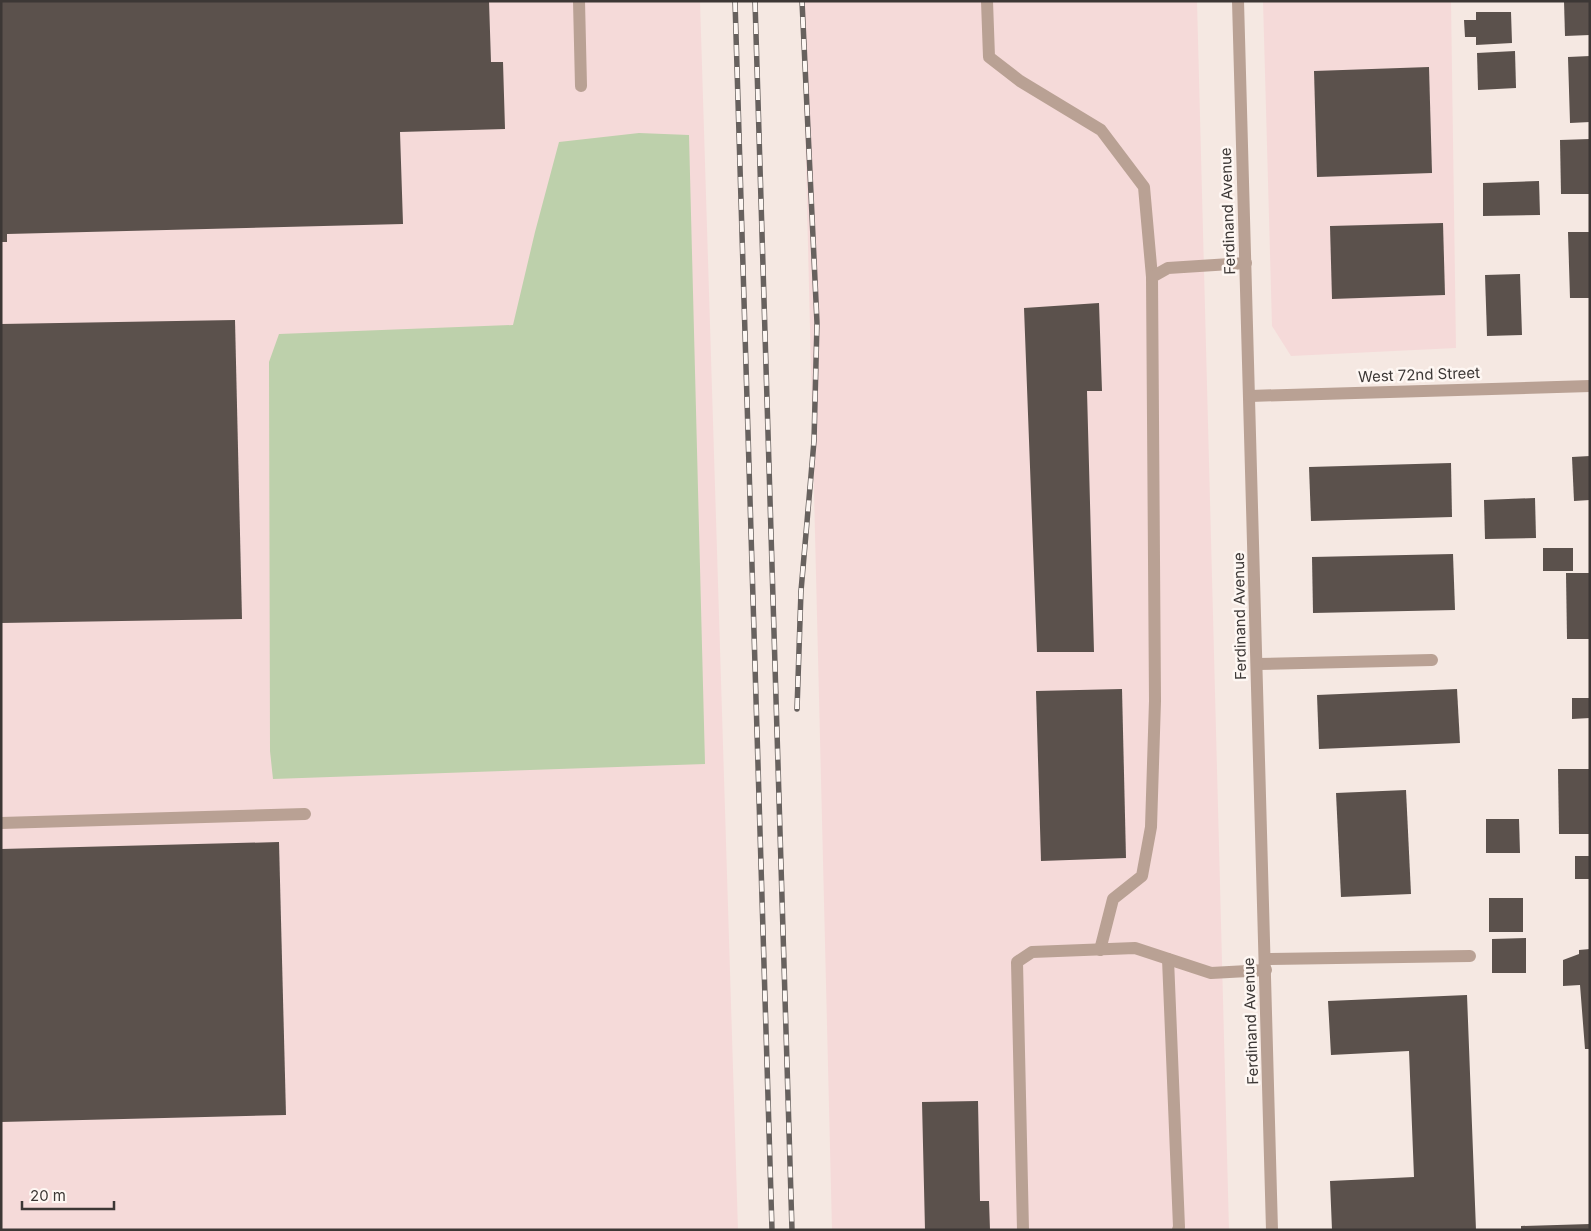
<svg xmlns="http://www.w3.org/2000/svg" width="1591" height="1231" viewBox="0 0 1591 1231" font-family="Inter,sans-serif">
<rect width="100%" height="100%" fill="#f5e8e2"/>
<g fill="#f5dad9">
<path d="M 1,1 L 700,1 L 738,1230 L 1,1230 Z"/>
<path d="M 802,1 L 1197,1 L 1229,1230 L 832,1230 Z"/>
<path d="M 1263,1 L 1451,1 L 1456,348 L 1291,356 L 1272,326 Z"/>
</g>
<path fill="#bdd0ab" d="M 639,133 L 689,135 L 705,764 L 273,779 L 270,751 L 269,362 L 279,334 L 513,325 L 535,232 L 559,142 Z"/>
<g fill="#5b514c">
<path d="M 1,1 L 489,1 L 491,62 L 503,62 L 505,129 L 400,132 L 403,224 L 7,234 L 7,242 L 1,242 Z"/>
<path d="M 1564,1 L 1590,1 L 1590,35 L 1565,36 Z"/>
<path d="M 1476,12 L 1511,12 L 1512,43 L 1476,45 L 1476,37 L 1465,37 L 1464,20 L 1476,20 Z"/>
<path d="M 1515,51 L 1516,88 L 1478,90 L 1477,53 Z"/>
<path d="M 1590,56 L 1590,122 L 1570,123 L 1568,57 Z"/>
<path d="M 1429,67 L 1432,173 L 1317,177 L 1314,71 Z"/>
<path d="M 1590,139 L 1590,194 L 1561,194 L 1560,140 Z"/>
<path d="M 1539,181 L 1540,215 L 1483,216 L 1483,183 Z"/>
<path d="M 1443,223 L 1445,295 L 1332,299 L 1330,226 Z"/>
<path d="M 1568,232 L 1590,232 L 1590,298 L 1570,298 Z"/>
<path d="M 1520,274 L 1522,335 L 1487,336 L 1485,275 Z"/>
<path d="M 1099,303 L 1102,391 L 1087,391 L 1094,652 L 1037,652 L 1024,308 Z"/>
<path d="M 235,320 L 242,619 L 1,623 L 1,324 Z"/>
<path d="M 1590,456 L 1590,500 L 1574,501 L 1572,457 Z"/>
<path d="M 1451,463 L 1452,517 L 1311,521 L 1309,467 Z"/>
<path d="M 1535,498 L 1536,538 L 1485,539 L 1484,500 Z"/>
<rect x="1543" y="548" width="30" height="23"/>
<path d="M 1453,554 L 1455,610 L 1313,613 L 1312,557 Z"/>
<path d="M 1566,573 L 1590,573 L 1590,639 L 1567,639 Z"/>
<path d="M 1122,689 L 1126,858 L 1041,861 L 1036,691 Z"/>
<path d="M 1457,689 L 1460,743 L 1319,749 L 1317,695 Z"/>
<path d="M 1572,698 L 1590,698 L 1590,718 L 1572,719 Z"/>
<path d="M 1558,769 L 1590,769 L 1590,834 L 1559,834 Z"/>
<path d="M 1406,790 L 1411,894 L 1341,897 L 1336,793 Z"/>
<path d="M 1486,819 L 1519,819 L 1520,853 L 1486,853 Z"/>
<path d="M 279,842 L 286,1115 L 1,1122 L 1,849 Z"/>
<rect x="1575" y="856" width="15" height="23"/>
<rect x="1489" y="898" width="34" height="34"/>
<path d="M 1526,938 L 1526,973 L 1492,973 L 1492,939 Z"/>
<path d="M 1590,949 L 1590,1049 L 1585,1049 L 1580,985 L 1563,986 L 1563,960 L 1579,954 L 1579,950 Z"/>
<path d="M 1467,995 L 1476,1230 L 1332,1230 L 1330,1181 L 1414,1177 L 1409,1051 L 1331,1055 L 1328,1001 Z"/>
<path d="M 978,1101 L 980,1201 L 989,1201 L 990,1230 L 925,1230 L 922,1102 Z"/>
<path d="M 1590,1224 L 1590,1230 L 1521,1230 L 1521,1226 Z"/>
</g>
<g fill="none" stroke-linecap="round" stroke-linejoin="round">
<g stroke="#b9a194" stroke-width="12">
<path d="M 579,1 L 581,86"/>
<path d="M 987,1 L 989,57 L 1020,81 L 1101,130 L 1144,187 L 1152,277"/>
<path d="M 1257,664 L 1432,660"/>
<path d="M 1,823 L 305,814"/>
<path d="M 1100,950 L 1113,899 L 1142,876 L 1151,827 L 1155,701 L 1152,277 L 1168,268 L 1246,263"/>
<path d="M 1168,959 L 1179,1227 L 1178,1230"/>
<path d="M 1265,959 L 1470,956"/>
<path d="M 1023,1230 L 1017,962 L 1032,952 L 1135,948 L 1211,973 L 1266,970"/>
</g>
<g stroke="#b9a194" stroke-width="12">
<path d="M 1238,1 L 1272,1230"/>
<path d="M 1250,396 L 1590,386"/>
</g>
<defs>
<g id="rail">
<path d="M 735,1 L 772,1230"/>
<path d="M 755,1 L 792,1230"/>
<path d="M 797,709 L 801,591 L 814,441 L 817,323 L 802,1"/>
</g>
</defs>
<use href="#rail" stroke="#67615e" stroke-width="5.5"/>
<use href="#rail" stroke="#fef7f3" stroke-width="4" stroke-dasharray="11" stroke-linecap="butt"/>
</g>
<g text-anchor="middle" stroke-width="5" stroke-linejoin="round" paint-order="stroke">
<g font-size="15" fill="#3c3735" stroke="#fef7f3">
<text transform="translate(1228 211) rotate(-92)" y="5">Ferdinand Avenue</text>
<text transform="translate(1419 375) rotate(-2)" y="5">West 72nd Street</text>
<text transform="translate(1240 616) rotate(-91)" y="5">Ferdinand Avenue</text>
<text transform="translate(1251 1021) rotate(-92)" y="5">Ferdinand Avenue</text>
</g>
</g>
<rect width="1591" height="1231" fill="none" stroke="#3c3735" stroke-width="5"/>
<path d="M22 1201v8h92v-8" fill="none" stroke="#3c3735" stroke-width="2.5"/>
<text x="30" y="1201" font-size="15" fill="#3c3735" stroke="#fef7f3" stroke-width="4" paint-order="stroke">20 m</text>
</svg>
